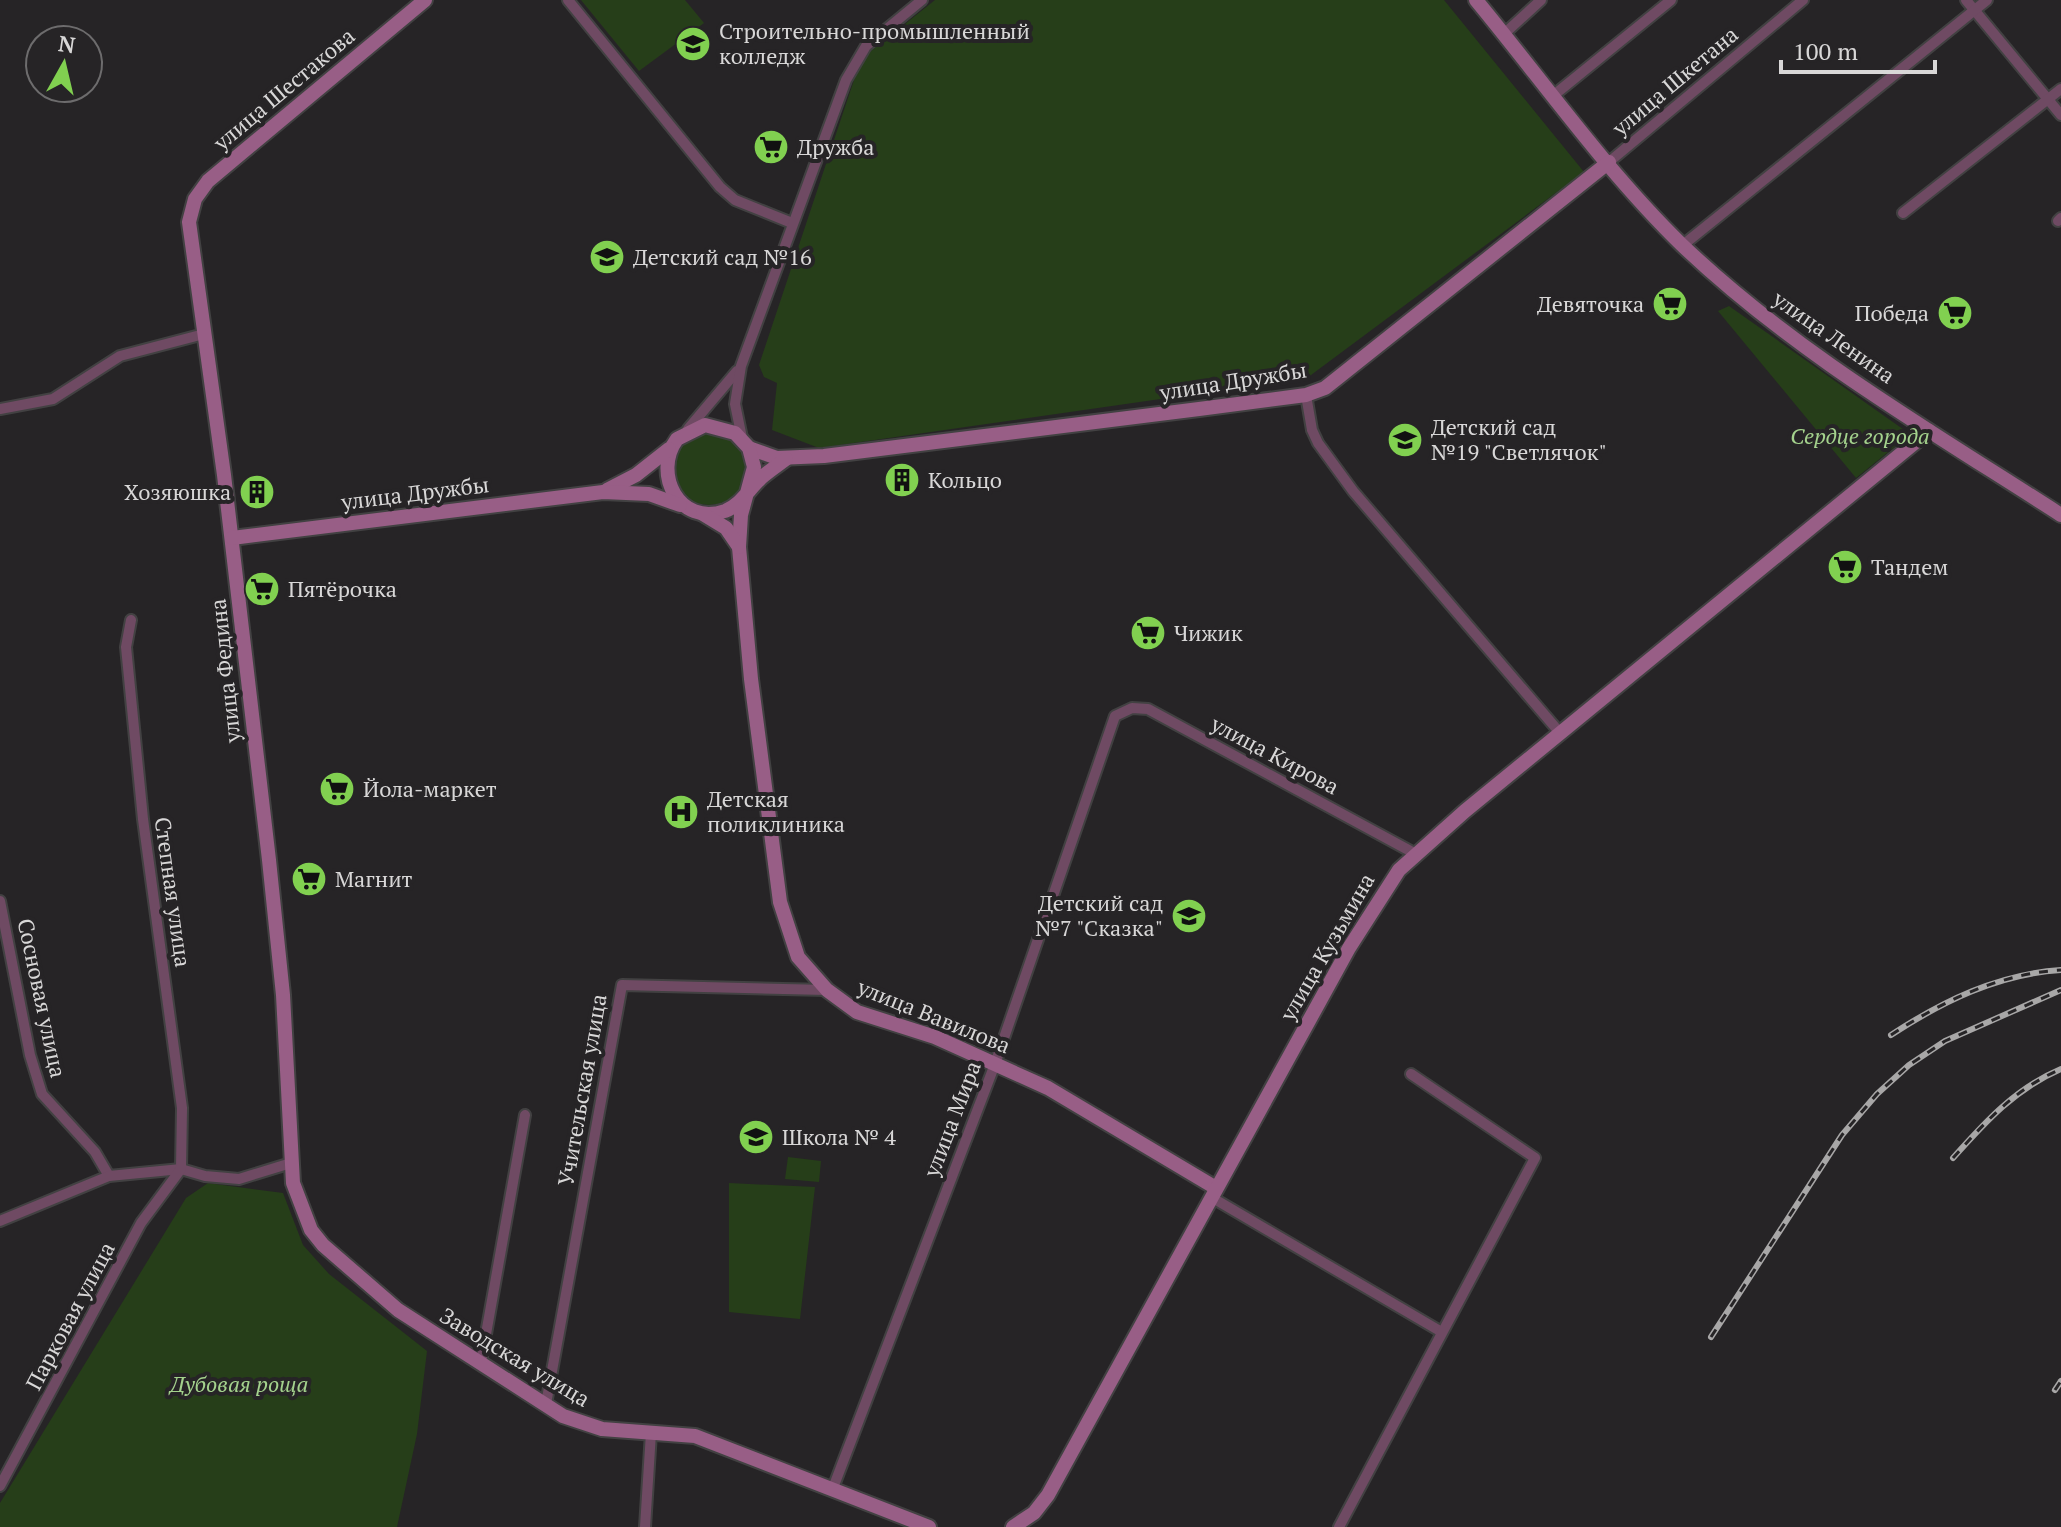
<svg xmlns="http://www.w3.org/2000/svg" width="2061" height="1527" viewBox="0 0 2061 1527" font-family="'PT Serif',serif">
<rect width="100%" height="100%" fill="#262426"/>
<g fill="#263e19">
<path d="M 581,0 L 685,0 L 704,23 L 639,71 Z"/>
<path d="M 935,0 L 1444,0 L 1584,172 L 1307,378 L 819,448 L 772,430 L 777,383 L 764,377 L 759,365 L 857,71 L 871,51 Z"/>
<path d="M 1729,306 L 1907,432 L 1902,441 L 1856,478 L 1718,311 Z"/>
<circle cx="709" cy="468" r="37"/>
<path d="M 788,1157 L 821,1161 L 819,1182 L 785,1179 Z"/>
<path d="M 208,1183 L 283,1193 L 303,1245 L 329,1274 L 427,1351 L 417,1434 L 397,1527 L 0,1527 L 0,1503 L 186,1198 Z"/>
<path d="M 729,1183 L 815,1187 L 800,1319 L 729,1312 Z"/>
</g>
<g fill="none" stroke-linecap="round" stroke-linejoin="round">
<defs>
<g id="street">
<path d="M 568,0 L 720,187 L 735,200 L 792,223"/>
<path d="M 1966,0 L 2061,115"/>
<path d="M 1504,34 L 1541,0"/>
<path d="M 1554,95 L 1671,0"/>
<path d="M 1609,162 L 1803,0"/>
<path d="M 1903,213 L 2061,89"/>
<path d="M 2058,221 L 2061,218"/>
<path d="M 1683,245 L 1987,0"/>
<path d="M 1306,395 L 1312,430 L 1318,443 L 1353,491 L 1561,734"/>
<path d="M 0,409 L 53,399 L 120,356 L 204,334"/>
<path d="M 688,429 L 737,371"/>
<path d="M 742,438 L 735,404 L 741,366 L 846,80 L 866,46 L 922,0"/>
<path d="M 0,901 L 30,1055 L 42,1094 L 95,1152 L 109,1176"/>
<path d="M 1211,1197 L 1440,1331"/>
<path d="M 0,1221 L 109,1176 L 181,1169 L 205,1176 L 239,1179 L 291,1163"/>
<path d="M 481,1362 L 525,1115"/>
<path d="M 546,1404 L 622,985 L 827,990"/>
<path d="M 0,1486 L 141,1223 L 181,1169 L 182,1108 L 143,819 L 126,647 L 131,620"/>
<path d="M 833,1488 L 995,1064 L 1115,716 L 1132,708 L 1148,709 L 1414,853"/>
<path d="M 645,1527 L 651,1433"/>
<path d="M 1339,1527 L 1535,1158 L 1411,1074"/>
</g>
<g id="secondary">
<path d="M 425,0 L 208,181 L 195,199 L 189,222 L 224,475 L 269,860 L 283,995 L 293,1183 L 311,1230 L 323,1245 L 398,1310 L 563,1416 L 602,1429 L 695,1436 L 929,1527"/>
<path d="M 1476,0 C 1543,81 1606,171 1682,245 C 1794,352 1931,431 2061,515"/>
<path d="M 749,448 L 777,458 L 824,456 L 1199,409 L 1306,395 L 1325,388 L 1609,162"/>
<path d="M 786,459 C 778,465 769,471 761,478 C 749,489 741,505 725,511 C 679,527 652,473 677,439 L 705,425 L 735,433 L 749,448 L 754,467 L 741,515 L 739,547 L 751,679 L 780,902 L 798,957 L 827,990 L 857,1012 L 935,1037 L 1048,1088 L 1216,1188"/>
<path d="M 607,490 L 636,475 L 669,449"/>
<path d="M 703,514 L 726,528 L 739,547"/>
<path d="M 232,538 L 603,492 L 649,494 L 680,505"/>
<path d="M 1013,1527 L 1034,1513 L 1048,1495 L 1349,948 L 1399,870 L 1465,811 L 1929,431"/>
</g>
</defs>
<use href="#street" stroke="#424142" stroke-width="14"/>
<use href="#secondary" stroke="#424142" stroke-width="18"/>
<use href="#street" stroke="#6f4a63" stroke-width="10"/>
<use href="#secondary" stroke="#985e86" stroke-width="14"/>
<defs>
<g id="rail">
<path d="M 1891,1035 C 1943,1001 1998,974 2061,970"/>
<path d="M 1953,1158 C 1986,1121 2016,1088 2061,1069"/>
<path d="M 1711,1337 L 1842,1135 L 1877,1094 L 1909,1065 L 1945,1041 L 2061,990"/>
<path d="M 2055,1390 L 2061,1381"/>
</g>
</defs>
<use href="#rail" stroke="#a8a7a7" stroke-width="6"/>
<use href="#rail" stroke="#262426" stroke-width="3" stroke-dasharray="9" stroke-linecap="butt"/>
</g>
<defs>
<symbol id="university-disc" viewBox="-11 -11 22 22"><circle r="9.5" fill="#81d050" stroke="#262426"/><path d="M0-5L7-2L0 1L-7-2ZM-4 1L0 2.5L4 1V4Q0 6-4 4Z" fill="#111"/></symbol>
<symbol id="supermarket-disc" viewBox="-11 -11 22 22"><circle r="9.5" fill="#81d050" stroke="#262426"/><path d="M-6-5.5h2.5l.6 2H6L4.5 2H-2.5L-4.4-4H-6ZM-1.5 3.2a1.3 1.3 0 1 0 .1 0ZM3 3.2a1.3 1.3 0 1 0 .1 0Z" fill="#111"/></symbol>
<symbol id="school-disc" viewBox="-11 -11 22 22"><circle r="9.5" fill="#81d050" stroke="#262426"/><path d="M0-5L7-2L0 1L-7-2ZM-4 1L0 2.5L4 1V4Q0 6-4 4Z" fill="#111"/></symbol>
<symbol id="building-disc" viewBox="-11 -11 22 22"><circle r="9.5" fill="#81d050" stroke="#262426"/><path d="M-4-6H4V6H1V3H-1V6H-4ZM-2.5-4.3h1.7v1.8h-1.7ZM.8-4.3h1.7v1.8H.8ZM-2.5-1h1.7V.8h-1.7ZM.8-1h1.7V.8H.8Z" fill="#111"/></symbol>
<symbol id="hospital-disc" viewBox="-11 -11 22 22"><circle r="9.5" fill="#81d050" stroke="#262426"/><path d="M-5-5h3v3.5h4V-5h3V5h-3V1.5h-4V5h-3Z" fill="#111"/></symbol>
</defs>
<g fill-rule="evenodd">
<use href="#university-disc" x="673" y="24" width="40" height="40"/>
<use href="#supermarket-disc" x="751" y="127" width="40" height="40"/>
<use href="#school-disc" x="587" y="237" width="40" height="40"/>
<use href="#supermarket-disc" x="1650" y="284" width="40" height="40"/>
<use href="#supermarket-disc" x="1935" y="293" width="40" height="40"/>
<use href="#school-disc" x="1385" y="420" width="40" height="40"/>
<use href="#building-disc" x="882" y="460" width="40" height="40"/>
<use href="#building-disc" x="237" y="472" width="40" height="40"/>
<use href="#supermarket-disc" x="1825" y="547" width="40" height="40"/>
<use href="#supermarket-disc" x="242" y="569" width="40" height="40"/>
<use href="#supermarket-disc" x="1128" y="613" width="40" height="40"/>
<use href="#supermarket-disc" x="317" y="769" width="40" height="40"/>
<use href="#hospital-disc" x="661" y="792" width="40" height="40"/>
<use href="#supermarket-disc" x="289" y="859" width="40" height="40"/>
<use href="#school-disc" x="1169" y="896" width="40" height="40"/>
<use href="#school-disc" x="736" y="1117" width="40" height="40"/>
</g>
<g text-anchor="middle" stroke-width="8" stroke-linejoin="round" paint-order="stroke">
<g font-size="22" fill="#d8d7d7" stroke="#262426" text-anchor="start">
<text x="719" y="39">Строительно-промышленный<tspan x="719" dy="25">колледж</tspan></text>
<text x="797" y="155">Дружба</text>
<text x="633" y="265">Детский сад №16</text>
<text x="1644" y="312" text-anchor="end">Девяточка</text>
<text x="1929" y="321" text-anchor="end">Победа</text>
<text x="1431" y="435">Детский сад<tspan x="1431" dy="25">№19 "Светлячок"</tspan></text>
<text x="928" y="488">Кольцо</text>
<text x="231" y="500" text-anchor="end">Хозяюшка</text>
<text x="1871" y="575">Тандем</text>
<text x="288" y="597">Пятёрочка</text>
<text x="1174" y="641">Чижик</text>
<text x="363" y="797">Йола-маркет</text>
<text x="707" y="807">Детская<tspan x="707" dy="25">поликлиника</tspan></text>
<text x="335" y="887">Магнит</text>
<text x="1163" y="911" text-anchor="end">Детский сад<tspan x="1163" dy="25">№7 "Сказка"</tspan></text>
<text x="782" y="1145">Школа № 4</text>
</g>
<g font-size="22" fill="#d8d7d7" stroke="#262426">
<text transform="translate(1675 81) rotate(-40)" y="8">улица Шкетана</text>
<text transform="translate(284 89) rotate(-40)" y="8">улица Шестакова</text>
<text transform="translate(1834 337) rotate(35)" y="8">улица Ленина</text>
<text transform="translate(1233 381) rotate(-9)" y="8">улица Дружбы</text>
<text transform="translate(415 493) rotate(-7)" y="8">улица Дружбы</text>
<text transform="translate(225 671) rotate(-96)" y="8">улица Федина</text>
<text transform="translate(1275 755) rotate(28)" y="8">улица Кирова</text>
<text transform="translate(173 892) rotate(82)" y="8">Степная улица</text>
<text transform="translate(1327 947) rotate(-60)" y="8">улица Кузьмина</text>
<text transform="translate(42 998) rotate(78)" y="8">Сосновая улица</text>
<text transform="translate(934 1016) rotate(22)" y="8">улица Вавилова</text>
<text transform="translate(582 1090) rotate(-80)" y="8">Учительская улица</text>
<text transform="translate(952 1119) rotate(-69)" y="8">улица Мира</text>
<text transform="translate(70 1316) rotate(-62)" y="8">Парковая улица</text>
<text transform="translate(515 1357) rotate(31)" y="8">Заводская улица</text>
</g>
<g font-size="22" font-style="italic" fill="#a4d28d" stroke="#262426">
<text x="1860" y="444">Сердце города</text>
<text x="239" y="1392">Дубовая роща</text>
</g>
</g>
<g transform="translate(64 64) rotate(8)"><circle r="38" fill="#262426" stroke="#6d6c6d" stroke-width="2"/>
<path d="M0-6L14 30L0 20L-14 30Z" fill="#81d050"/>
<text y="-12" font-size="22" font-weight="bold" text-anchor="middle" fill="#d8d7d7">N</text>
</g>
<path d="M1781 60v12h154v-12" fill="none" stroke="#d8d7d7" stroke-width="4"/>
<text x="1793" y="60" font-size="24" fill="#d8d7d7" stroke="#262426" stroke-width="6" paint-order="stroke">100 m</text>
</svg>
